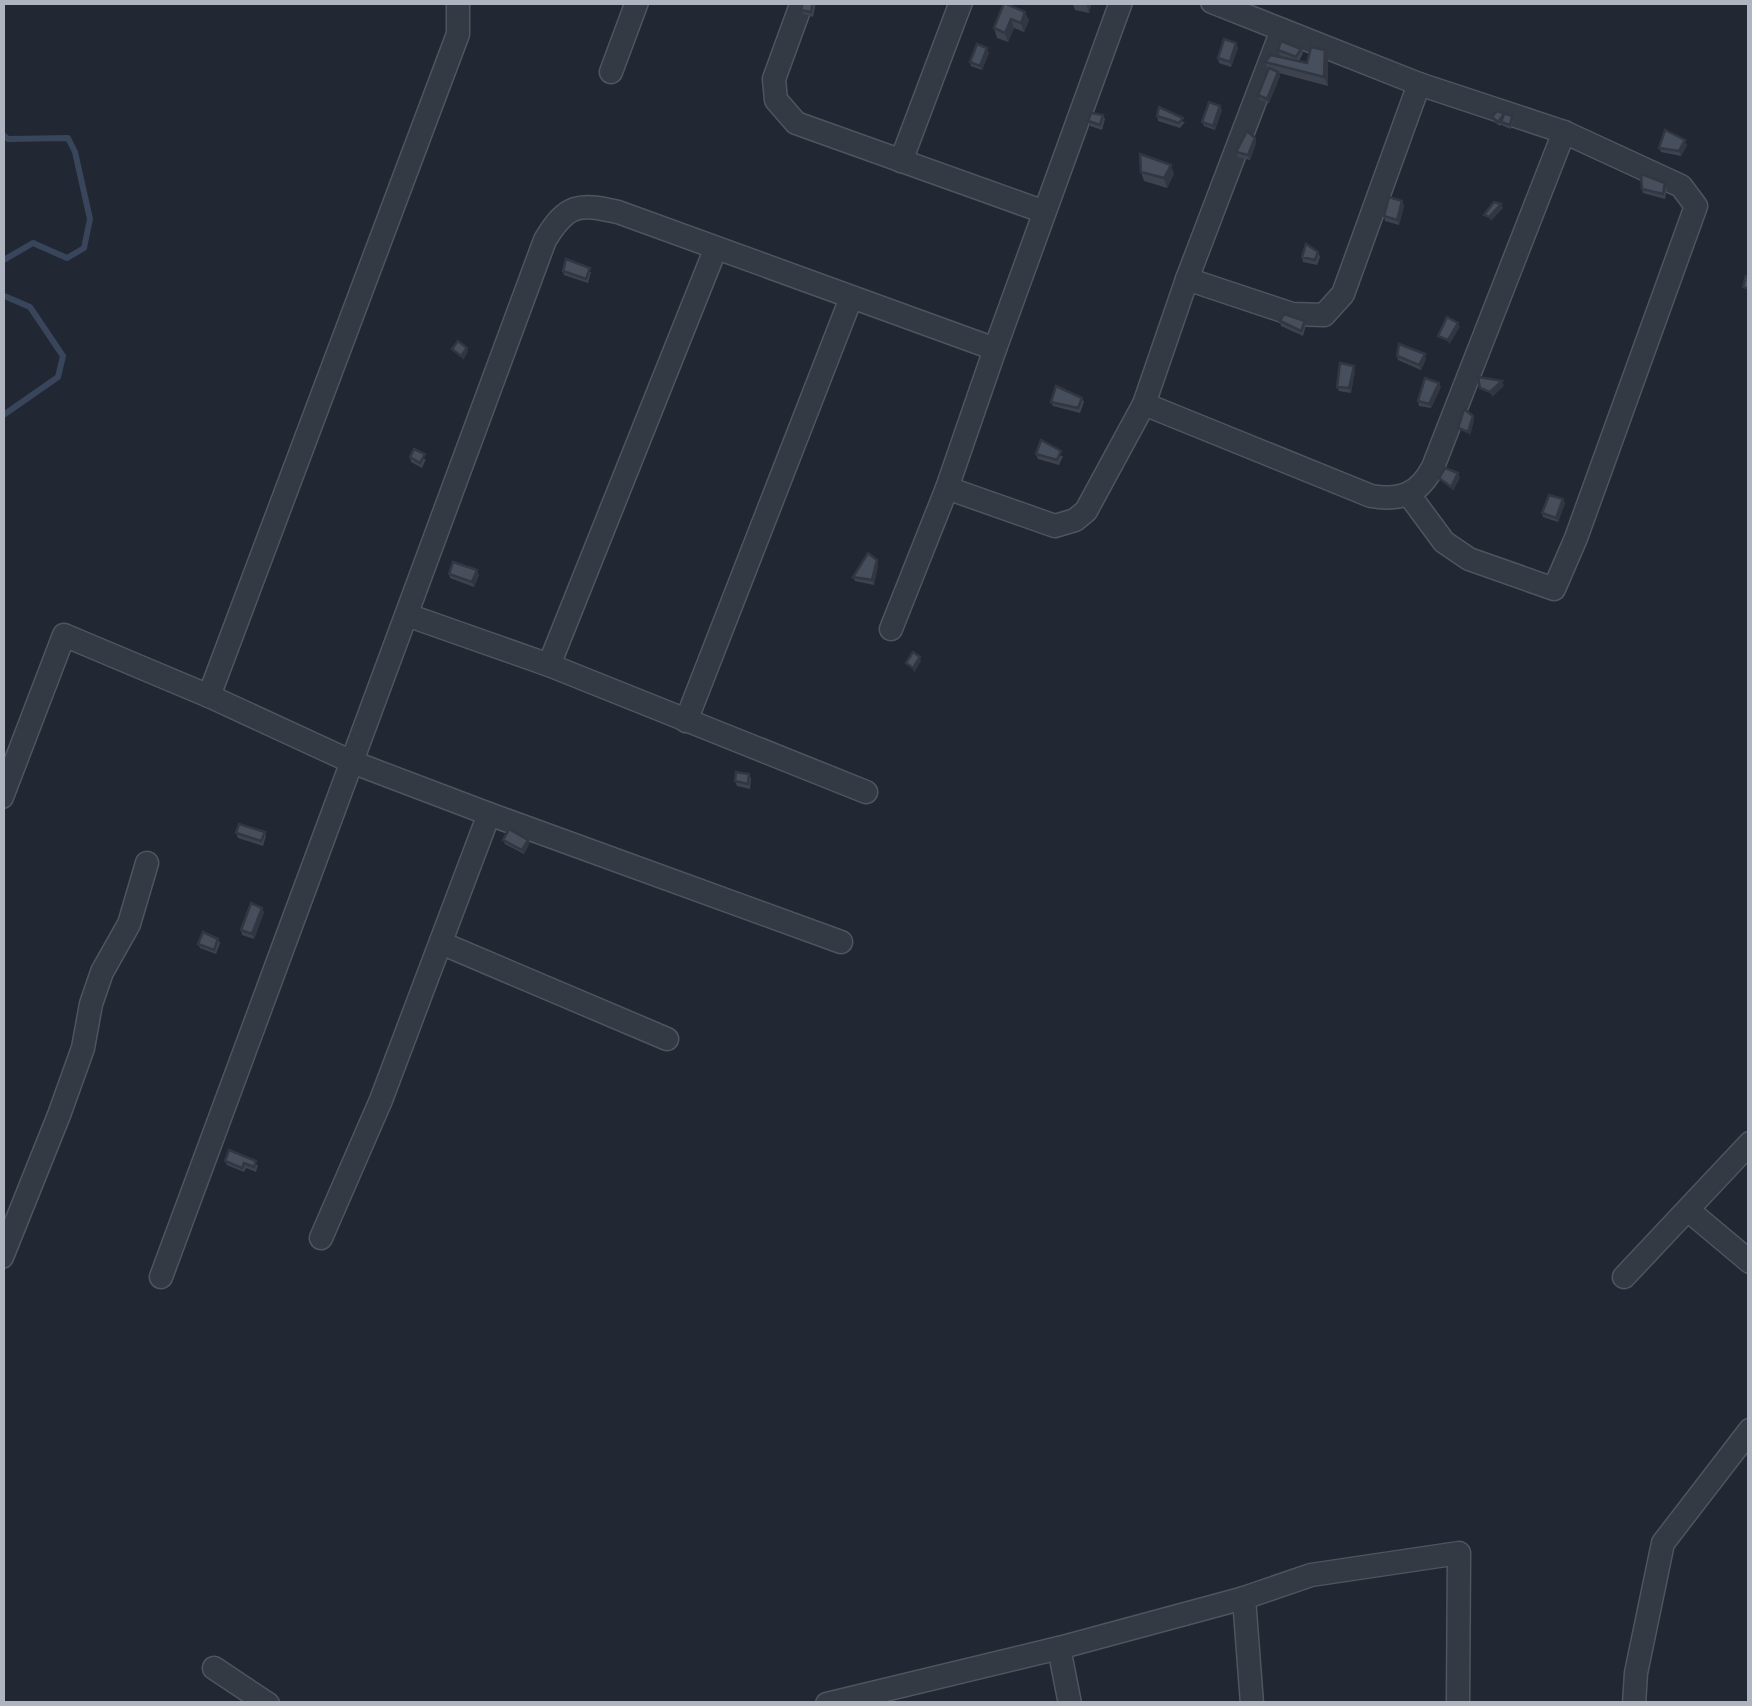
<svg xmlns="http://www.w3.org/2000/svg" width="1752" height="1706" viewBox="0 0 1752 1706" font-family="Barlow,sans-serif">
<rect width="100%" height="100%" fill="#212833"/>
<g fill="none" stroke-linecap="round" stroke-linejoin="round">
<g stroke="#38455b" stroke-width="6">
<path d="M 2,134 L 8,139 L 68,138 L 75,152 L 90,219 L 84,248 L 67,258 L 33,243 L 2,261"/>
<path d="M 2,295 L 30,307 L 63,356 L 58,377 L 2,416"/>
</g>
<defs>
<g id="minor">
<path d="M 802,2 L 774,79 L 776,100 L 796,123 L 1042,211"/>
<path d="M 611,72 L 637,2"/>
<path d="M 901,161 L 961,2"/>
<path d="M 1187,279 L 1292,314 L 1324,315 L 1343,294 L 1419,84 L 1212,2"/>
<path d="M 1144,404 L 1371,496 C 1401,501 1419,494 1433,467 L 1564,132"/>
<path d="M 947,488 L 1055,526 L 1075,520 L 1086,511 L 1144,404 L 1187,279 L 1282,30"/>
<path d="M 1410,496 L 1444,542 L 1469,559 L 1554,589 L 1576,538 L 1696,206 L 1681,186 L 1564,132 L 1419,84"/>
<path d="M 407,615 L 549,665 L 866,792"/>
<path d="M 891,629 L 947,488 L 995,349"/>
<path d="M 549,665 L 715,250"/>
<path d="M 686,721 L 851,298"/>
<path d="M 2,797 L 64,635 L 209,696"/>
<path d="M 489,814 L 841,942"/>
<path d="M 441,943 L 667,1039"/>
<path d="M 1688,1210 L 1750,1262"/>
<path d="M 321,1238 L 381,1100 L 489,814 L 352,762 L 209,696 L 458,34 L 458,2"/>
<path d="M 2,1257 L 59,1115 L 83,1048 L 91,1004 L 102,972 L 129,924 L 147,863"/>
<path d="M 161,1277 L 545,240 C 567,204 578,203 618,212 L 995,349 L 1121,2"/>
<path d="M 1624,1277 L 1750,1143"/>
<path d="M 1244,1598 L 1252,1704"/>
<path d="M 1059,1648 L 1070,1704"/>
<path d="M 214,1668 L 268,1704"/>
<path d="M 827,1704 L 1059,1648 L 1244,1598 L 1311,1575 L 1459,1553 L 1458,1704"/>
<path d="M 1634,1704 L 1636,1673 L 1663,1543 L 1750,1430"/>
</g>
</defs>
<use href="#minor" stroke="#4e555f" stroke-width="25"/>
<use href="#minor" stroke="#343a44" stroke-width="22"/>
</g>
<g fill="#3d4450">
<path d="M 803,2 L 816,2 L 813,17 L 803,14 L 801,10 Z"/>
<path d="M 1072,2 L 1092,2 L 1089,13 L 1075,10 Z"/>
<path d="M 1025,12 L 1029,21 L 1024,32 L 1014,28 L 1008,42 L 997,38 L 994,28 Z"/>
<path d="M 1236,43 L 1238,48 L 1231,67 L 1219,63 L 1218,58 Z"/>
<path d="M 1301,49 L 1303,53 L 1299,61 L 1307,63 L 1325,50 L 1328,59 L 1328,86 L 1279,73 L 1280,76 L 1269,103 L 1260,100 L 1258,95 L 1268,71 L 1265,62 L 1294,60 L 1280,55 L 1278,50 Z"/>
<path d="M 989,53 L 982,70 L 971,66 L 970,62 Z"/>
<path d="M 1222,110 L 1215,130 L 1204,126 L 1202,122 Z"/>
<path d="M 1103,115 L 1105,119 L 1102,130 L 1090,126 L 1088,121 Z"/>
<path d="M 1157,116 L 1185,122 L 1180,128 L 1158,121 Z"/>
<path d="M 1492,117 L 1513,121 L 1511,129 L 1503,126 L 1502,124 L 1500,126 L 1494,122 Z"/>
<path d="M 1255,138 L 1256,143 L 1250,160 L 1238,157 L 1236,152 Z"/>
<path d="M 1687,145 L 1681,156 L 1661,152 L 1659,148 Z"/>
<path d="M 1141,172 L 1174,174 L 1167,188 L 1144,181 Z"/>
<path d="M 1667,187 L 1665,199 L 1643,193 L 1642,189 Z"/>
<path d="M 1402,201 L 1404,206 L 1399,225 L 1385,221 L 1384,216 Z"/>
<path d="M 1318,252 L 1320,257 L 1317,265 L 1303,262 L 1302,257 Z"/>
<path d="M 563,271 L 591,272 L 588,283 L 564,275 Z"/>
<path d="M 1280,321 L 1305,321 L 1306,325 L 1303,336 L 1281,326 Z"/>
<path d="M 1397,356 L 1426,359 L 1421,370 L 1398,360 Z"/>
<path d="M 1355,371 L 1351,393 L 1339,391 L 1337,387 Z"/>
<path d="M 1441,387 L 1431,408 L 1419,406 L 1418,401 Z"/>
<path d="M 1082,398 L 1084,402 L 1080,413 L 1053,406 L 1051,402 Z"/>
<path d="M 1036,454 L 1063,456 L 1059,465 L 1038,459 Z"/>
<path d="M 410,457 L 426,459 L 422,468 L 411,462 Z"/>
<path d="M 1565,503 L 1558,522 L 1543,517 L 1542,513 Z"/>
<path d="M 878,565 L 874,585 L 855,581 L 853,577 Z"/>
<path d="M 449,574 L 479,575 L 474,587 L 450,578 Z"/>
<path d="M 749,774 L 751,779 L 750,789 L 737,786 L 735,781 Z"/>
<path d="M 265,832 L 266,836 L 263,846 L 238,838 L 236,833 Z"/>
<path d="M 503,840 L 528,840 L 529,844 L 524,854 L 505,844 Z"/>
<path d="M 264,912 L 254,939 L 242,935 L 241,930 Z"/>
<path d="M 218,939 L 220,943 L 216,954 L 200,948 L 198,944 Z"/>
<path d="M 225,1161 L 258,1165 L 256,1172 L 246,1168 L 244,1172 L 227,1165 Z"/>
</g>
<g fill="#323741">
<path d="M 1086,2 L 1092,2 L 1089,13 L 1086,3 Z"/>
<path d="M 1025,12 L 1029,21 L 1024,32 L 1021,23 Z"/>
<path d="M 1011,19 L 1014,28 L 1008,42 L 1005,33 Z"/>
<path d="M 1236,43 L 1238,48 L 1231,67 L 1230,62 Z"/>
<path d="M 987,48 L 989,53 L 982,70 L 980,66 Z"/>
<path d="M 1325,50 L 1328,59 L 1328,86 L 1324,77 Z"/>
<path d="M 1278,72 L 1280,76 L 1269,103 L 1267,99 Z"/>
<path d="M 1220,106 L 1222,110 L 1215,130 L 1213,126 Z"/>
<path d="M 1255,138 L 1256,143 L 1250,160 L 1248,155 Z"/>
<path d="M 1685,140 L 1687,145 L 1681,156 L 1679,151 Z"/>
<path d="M 1171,165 L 1174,174 L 1167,188 L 1164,178 Z"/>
<path d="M 1402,201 L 1404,206 L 1399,225 L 1397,220 Z"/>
<path d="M 1501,204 L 1503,208 L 1491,221 L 1489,217 Z"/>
<path d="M 1458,323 L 1460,327 L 1449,345 L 1448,340 Z"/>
<path d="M 467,348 L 468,352 L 463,360 L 461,356 Z"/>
<path d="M 1425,354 L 1426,359 L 1421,370 L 1419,365 Z"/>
<path d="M 1354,366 L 1355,371 L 1351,393 L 1349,388 Z"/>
<path d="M 1502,381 L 1504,386 L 1492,397 L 1490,392 Z"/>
<path d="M 1439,383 L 1441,387 L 1431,408 L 1429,404 Z"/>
<path d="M 1473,416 L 1474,421 L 1470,436 L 1468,432 Z"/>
<path d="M 1458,473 L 1460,478 L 1453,491 L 1451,487 Z"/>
<path d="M 1563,499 L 1565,503 L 1558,522 L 1556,518 Z"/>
<path d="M 877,560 L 878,565 L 874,585 L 872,580 Z"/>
<path d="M 477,570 L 479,575 L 474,587 L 472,582 Z"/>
<path d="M 920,657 L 921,661 L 914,673 L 913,668 Z"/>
<path d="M 528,840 L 529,844 L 524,854 L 522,850 Z"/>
<path d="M 262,908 L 264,912 L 254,939 L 252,934 Z"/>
</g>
<g fill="#474f5d" stroke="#323741" stroke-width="2.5">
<path d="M 803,2 L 813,2 L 811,12 L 801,10 Z"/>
<path d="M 1004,3 L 1025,12 L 1021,23 L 1011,19 L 1005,33 L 994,28 Z"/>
<path d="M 1224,39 L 1236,43 L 1230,62 L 1218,58 Z"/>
<path d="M 1281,41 L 1301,49 L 1296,57 L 1278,50 Z"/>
<path d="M 977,44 L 987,48 L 980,66 L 970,62 Z"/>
<path d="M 1311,47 L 1325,50 L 1324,77 L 1265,62 L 1271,55 L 1307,63 Z"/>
<path d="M 1269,68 L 1278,72 L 1267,99 L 1258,95 Z"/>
<path d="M 1209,102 L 1220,106 L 1213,126 L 1202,122 Z"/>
<path d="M 1159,107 L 1183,118 L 1179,123 L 1157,116 Z"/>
<path d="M 1497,111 L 1512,116 L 1510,125 L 1501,122 L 1504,114 L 1498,122 L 1492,117 Z"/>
<path d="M 1091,113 L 1103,115 L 1100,125 L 1088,121 Z"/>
<path d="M 1665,130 L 1685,140 L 1679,151 L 1659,148 Z"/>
<path d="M 1247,131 L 1255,138 L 1248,155 L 1236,152 Z"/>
<path d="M 1140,154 L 1171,165 L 1164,178 L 1141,172 Z"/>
<path d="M 1641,174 L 1665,183 L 1663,194 L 1642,189 Z"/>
<path d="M 1389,197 L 1402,201 L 1397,220 L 1384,216 Z"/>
<path d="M 1494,202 L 1501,204 L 1489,217 L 1484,215 Z"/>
<path d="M 1306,244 L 1318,252 L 1315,260 L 1302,257 Z"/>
<path d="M 566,259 L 590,268 L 586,279 L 563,271 Z"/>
<path d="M 1746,276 L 1750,277 L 1750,289 L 1743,287 Z"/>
<path d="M 1284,314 L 1305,321 L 1301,331 L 1280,321 Z"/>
<path d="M 1447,317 L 1458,323 L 1448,340 L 1438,336 Z"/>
<path d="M 458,341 L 467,348 L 461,356 L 452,349 Z"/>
<path d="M 1399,344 L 1425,354 L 1419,365 L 1397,356 Z"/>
<path d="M 1340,363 L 1354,366 L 1349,388 L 1337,387 Z"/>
<path d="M 1478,377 L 1502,381 L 1490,392 L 1480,388 Z"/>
<path d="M 1425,378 L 1439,383 L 1429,404 L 1418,401 Z"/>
<path d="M 1056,386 L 1082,398 L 1078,408 L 1051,402 Z"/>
<path d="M 1464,409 L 1473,416 L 1468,432 L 1458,428 Z"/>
<path d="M 1041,440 L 1061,451 L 1057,460 L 1036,454 Z"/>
<path d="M 414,449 L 425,454 L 420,463 L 410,457 Z"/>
<path d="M 1445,468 L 1458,473 L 1451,487 L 1439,478 Z"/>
<path d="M 1549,495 L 1563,499 L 1556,518 L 1542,513 Z"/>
<path d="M 868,553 L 877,560 L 872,580 L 853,577 Z"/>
<path d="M 453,562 L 477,570 L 472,582 L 449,574 Z"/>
<path d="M 913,652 L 920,657 L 913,668 L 906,663 Z"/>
<path d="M 736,772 L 749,774 L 748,784 L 735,781 Z"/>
<path d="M 239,824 L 265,832 L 261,841 L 236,833 Z"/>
<path d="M 509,829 L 528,840 L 522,850 L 503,840 Z"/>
<path d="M 251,903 L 262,908 L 252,934 L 241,930 Z"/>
<path d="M 203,932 L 218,939 L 214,950 L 198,944 Z"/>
<path d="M 229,1150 L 256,1161 L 254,1167 L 244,1163 L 242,1168 L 225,1161 Z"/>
</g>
<rect width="1752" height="1706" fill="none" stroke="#aeb5c1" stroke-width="10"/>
</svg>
